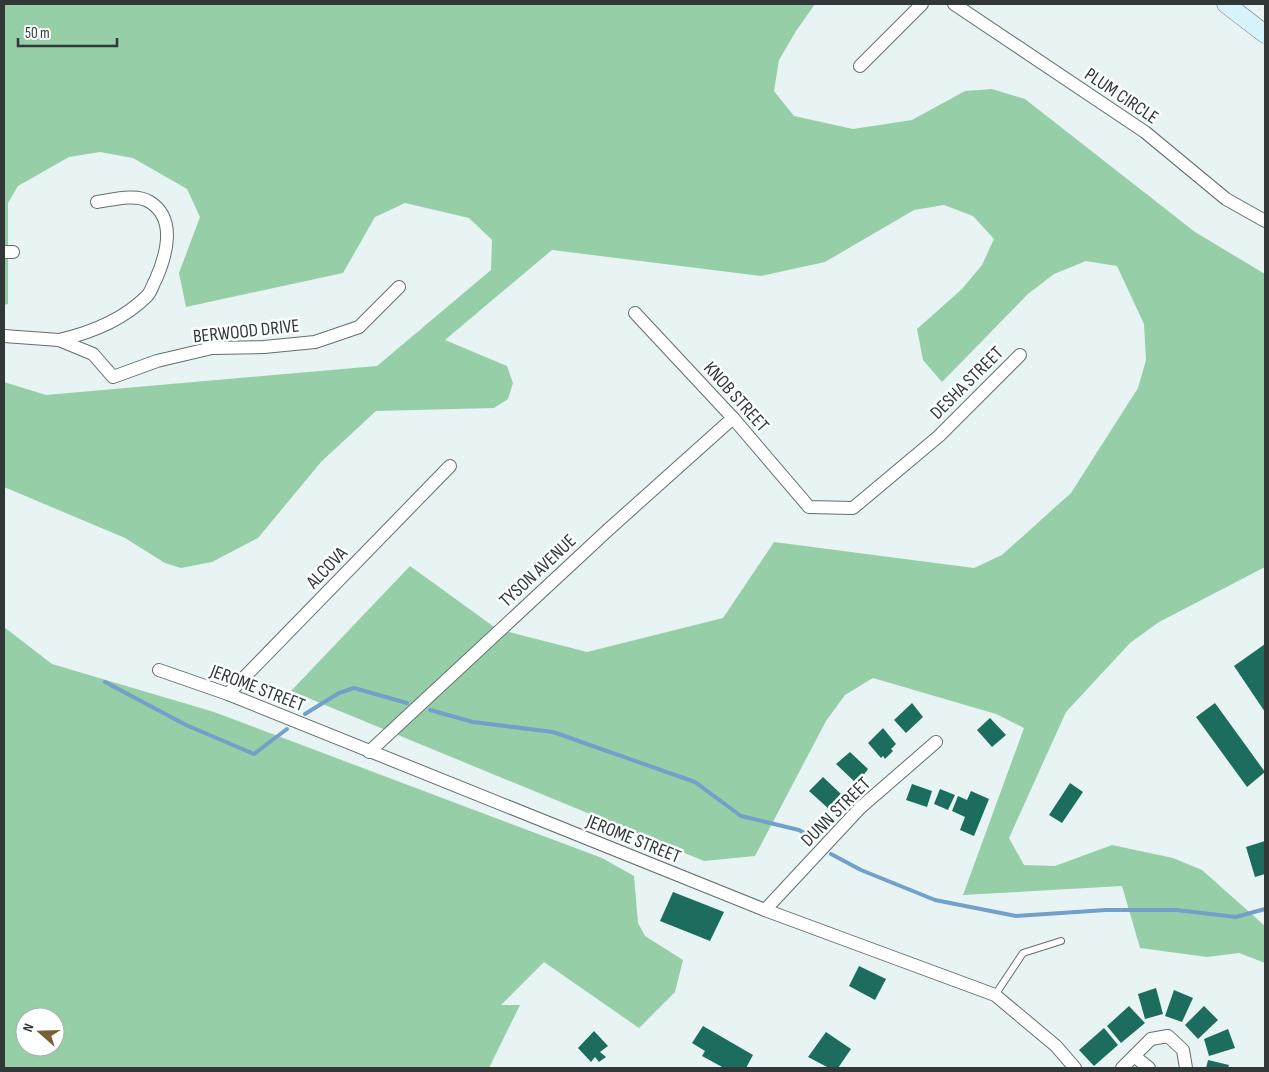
<svg xmlns="http://www.w3.org/2000/svg" width="1269" height="1072" viewBox="0 0 1269 1072" font-family="'Sofia Sans Condensed',sans-serif">
<rect width="100%" height="100%" fill="#e8f4f4"/>
<g fill="#96cea7" fill-rule="evenodd">
<path d="M 4,4 L 815,4 L 796,31 L 779,60 L 774,91 L 794,116 L 853,129 L 912,120 L 965,91 L 992,89 L 1025,99 L 1195,232 L 1265,274 L 1265,567 L 1159,622 L 1130,643 L 1066,712 L 1009,838 L 1024,865 L 1055,866 L 1112,845 L 1173,858 L 1202,870 L 1265,926 L 1265,963 L 1239,953 L 1207,957 L 1140,948 L 1122,886 L 963,895 L 1024,728 L 996,714 L 873,678 L 845,695 L 826,721 L 755,856 L 704,861 L 291,691 L 410,566 L 497,629 L 587,652 L 723,618 L 774,542 L 974,568 L 1002,555 L 1071,493 L 1138,388 L 1146,360 L 1144,324 L 1117,266 L 1086,261 L 1054,274 L 1028,294 L 942,382 L 923,360 L 917,329 L 962,289 L 982,265 L 994,239 L 973,216 L 944,205 L 914,210 L 825,262 L 761,276 L 552,250 L 445,340 L 507,366 L 513,383 L 508,399 L 494,408 L 376,411 L 321,462 L 258,538 L 212,562 L 181,568 L 165,563 L 125,538 L 4,487 L 4,382 L 46,395 L 377,366 L 491,270 L 492,240 L 469,218 L 405,203 L 375,217 L 343,273 L 186,307 L 179,273 L 200,217 L 187,189 L 133,158 L 100,152 L 69,157 L 18,186 L 8,203 L 8,304 L 4,305 Z"/>
<path d="M 4,627 L 52,664 L 214,712 L 602,858 L 634,876 L 638,923 L 645,936 L 683,960 L 675,992 L 639,1028 L 544,962 L 501,1005 L 520,1005 L 489,1068 L 4,1068 ZM 25,1017 L 55,1017 L 55,1047 L 25,1047 Z"/>
</g>
<g fill="none" stroke-linecap="round" stroke-linejoin="round">
<g stroke="#73a0cb" stroke-width="4">
<path d="M 105,682 L 186,725 L 254,754 L 287,729"/>
<path d="M 430,710 L 473,722 L 553,732 L 695,782 L 741,816 L 799,830 L 815,839"/>
<path d="M 305,714 L 339,693 L 354,688 L 407,703"/>
<path d="M 831,854 L 861,870 L 935,900 L 1016,916 L 1106,910 L 1176,910 L 1236,917 L 1265,909"/>
</g>
</g>
<g fill="#1c6d5e">
<path d="M 1265,644 L 1265,712 L 1234,666 Z"/>
<path d="M 912,703 L 923,717 L 906,733 L 894,720 Z"/>
<path d="M 1215,703 L 1265,772 L 1247,787 L 1196,717 Z"/>
<path d="M 990,718 L 1006,735 L 992,747 L 977,730 Z"/>
<path d="M 883,728 L 896,744 L 891,749 L 893,751 L 885,759 L 883,756 L 881,758 L 868,743 Z"/>
<path d="M 850,752 L 868,769 L 857,784 L 836,764 Z"/>
<path d="M 823,777 L 841,794 L 836,799 L 838,801 L 830,810 L 809,791 Z"/>
<path d="M 1070,783 L 1083,792 L 1062,823 L 1049,815 Z"/>
<path d="M 912,784 L 932,791 L 927,807 L 906,800 Z"/>
<path d="M 940,789 L 955,795 L 948,810 L 934,804 Z"/>
<path d="M 971,791 L 989,799 L 974,836 L 960,830 L 965,817 L 952,811 L 958,796 L 967,800 Z"/>
<path d="M 1265,841 L 1265,874 L 1255,877 L 1246,847 Z"/>
<path d="M 673,892 L 724,912 L 710,941 L 660,921 Z"/>
<path d="M 859,966 L 886,979 L 875,1000 L 849,986 Z"/>
<path d="M 1156,988 L 1163,1014 L 1145,1019 L 1138,994 Z"/>
<path d="M 1174,990 L 1193,998 L 1182,1022 L 1165,1016 Z"/>
<path d="M 1129,1006 L 1145,1023 L 1121,1043 L 1107,1026 Z"/>
<path d="M 1204,1006 L 1218,1020 L 1198,1039 L 1185,1025 Z"/>
<path d="M 703,1026 L 753,1055 L 746,1068 L 724,1068 L 702,1056 L 705,1051 L 692,1043 Z"/>
<path d="M 1104,1028 L 1118,1045 L 1094,1066 L 1079,1050 Z"/>
<path d="M 1228,1029 L 1235,1048 L 1209,1056 L 1204,1039 Z"/>
<path d="M 594,1031 L 608,1046 L 600,1052 L 606,1057 L 599,1062 L 595,1057 L 591,1062 L 578,1048 Z"/>
<path d="M 826,1032 L 851,1049 L 838,1068 L 829,1068 L 808,1057 Z"/>
<path d="M 1208,1060 L 1229,1065 L 1228,1068 L 1206,1068 Z"/>
</g>
<g fill="none" stroke-linecap="round" stroke-linejoin="round">
<defs>
<path id="lane" d="M 995,995 L 1023,953 L 1061,941"/>
<g id="street">
<path d="M 954,4 L 1145,132 L 1226,199 L 1265,221"/>
<path d="M 860,66 L 922,4"/>
<path d="M 4,252 L 13,252"/>
<path d="M 635,313 L 733,418 L 809,507 L 853,508 L 939,436 L 1020,355"/>
<path d="M 4,336 L 59,340 L 93,354 L 113,377 L 157,361 L 212,348 L 264,347 L 315,342 L 359,327 L 399,287"/>
<path d="M 59,340 C 90,333 124,319 147,296 C 151,292 153,284 156,279 C 166,256 177,219 150,202 C 136,193 112,200 97,202"/>
<path d="M 159,670 L 228,694 L 765,910 L 995,995 L 1056,1046 L 1075,1068"/>
<path d="M 228,694 L 450,466"/>
<path d="M 369,752 L 609,529 L 733,418"/>
<path d="M 765,910 L 860,808 L 936,742"/>
<path d="M 1134,1056 L 1149,1068"/>
<path d="M 1122,1068 L 1151,1039 L 1168,1036 L 1183,1050 L 1186,1068"/>
</g>
<path id="secondary" d="M 1226,4 L 1265,34"/>
</defs>
<use href="#lane" stroke="#646e6e" stroke-width="8"/>
<use href="#street" stroke="#646e6e" stroke-width="14"/>
<use href="#secondary" stroke="#646e6e" stroke-width="19"/>
<use href="#lane" stroke="#fff" stroke-width="6"/>
<use href="#street" stroke="#fff" stroke-width="12"/>
<use href="#secondary" stroke="#d7f3fe" stroke-width="18"/>
</g>
<g text-anchor="middle" stroke-width="5" stroke-linejoin="round" paint-order="stroke">
<g font-size="19" fill="#323737" stroke="#fcffff">
<text transform="translate(1122 95) rotate(34)" y="7">PLUM CIRCLE</text>
<text transform="translate(246 330) rotate(-6)" y="7">BERWOOD DRIVE</text>
<text transform="translate(966 382) rotate(-45)" y="7">DESHA STREET</text>
<text transform="translate(737 396) rotate(48)" y="7">KNOB STREET</text>
<text transform="translate(326 567) rotate(-46)" y="7">ALCOVA</text>
<text transform="translate(537 570) rotate(-43)" y="7">TYSON AVENUE</text>
<text transform="translate(258 687) rotate(21)" y="7">JEROME STREET</text>
<text transform="translate(835 811) rotate(-45)" y="7">DUNN STREET</text>
<text transform="translate(634 838) rotate(22)" y="7">JEROME STREET</text>
</g>
</g>
<rect width="1269" height="1072" fill="none" stroke="#323737" stroke-width="10"/>
<g transform="translate(40 1032) rotate(290)"><circle r="24" fill="#fcffff" stroke="#abafaf"/>
<path d="M0-4L9 19L0 12L-9 19Z" fill="#786031"/>
<text y="-8" font-size="14" font-weight="bold" text-anchor="middle" fill="#323737">N</text>
</g>
<path d="M18 38v8h99v-8" fill="none" stroke="#323737" stroke-width="2.5"/>
<text x="25" y="38" font-size="15" fill="#323737" stroke="#fcffff" stroke-width="4" paint-order="stroke">50 m</text>
</svg>
